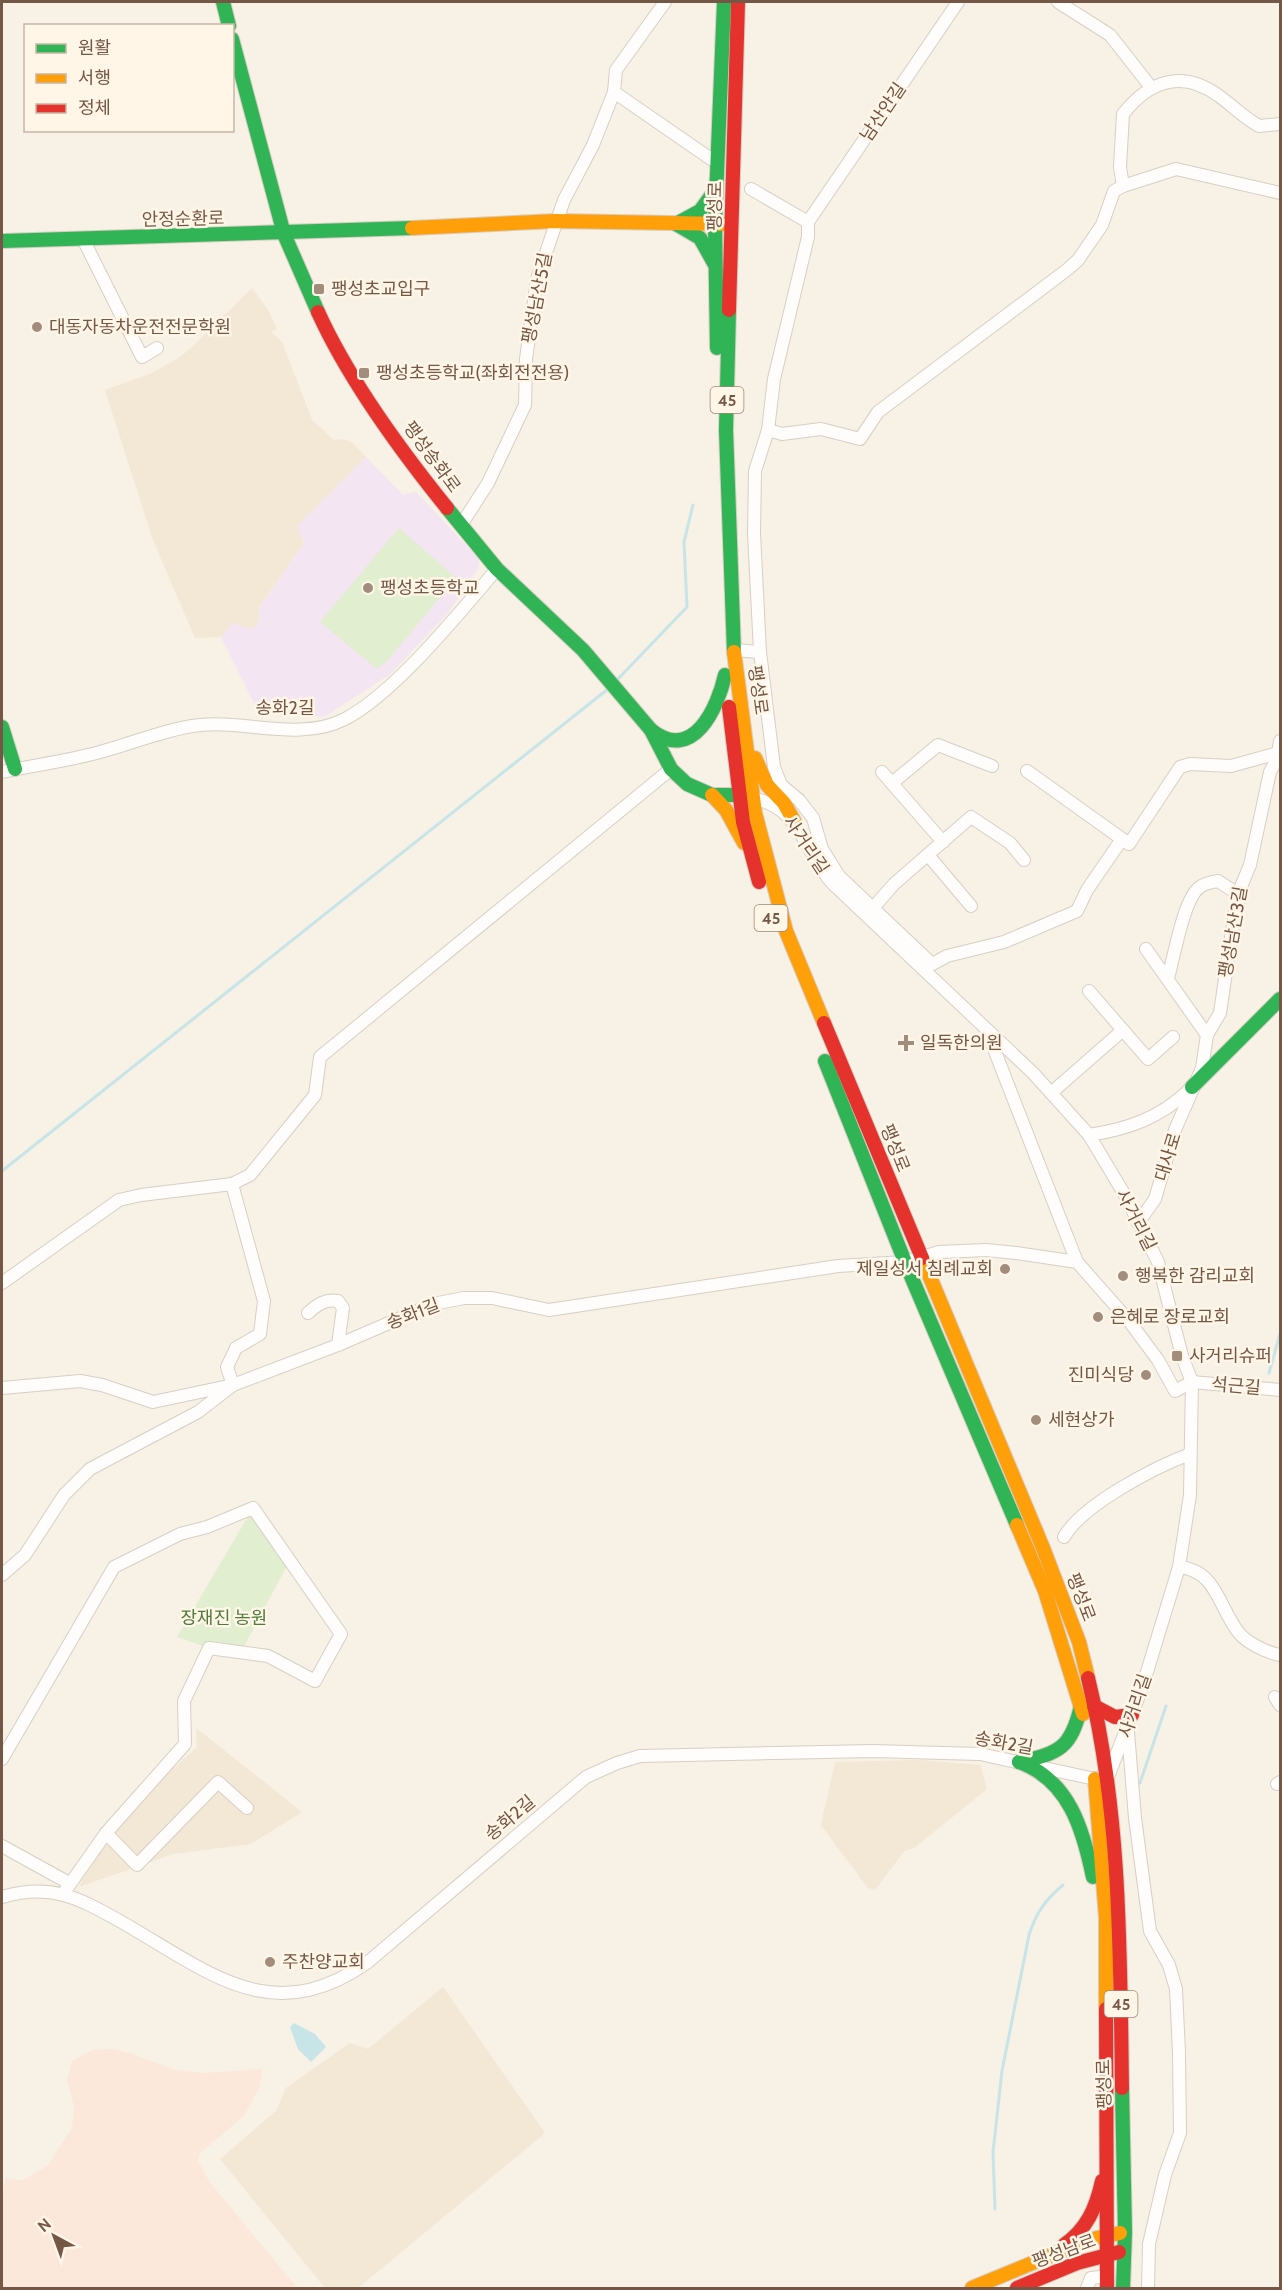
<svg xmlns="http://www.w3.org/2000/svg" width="1282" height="2290" viewBox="0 0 1282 2290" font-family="Cabin,'Noto Sans KR',sans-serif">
<rect width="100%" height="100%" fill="#f7f1e6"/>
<g fill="#f3e7d5">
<path d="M 252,288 L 268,310 L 277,329 L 271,332 L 282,342 L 312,420 L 334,440 L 343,439 L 353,443 L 366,457 L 297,526 L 304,543 L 258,609 L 260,618 L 256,626 L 250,629 L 233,623 L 221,637 L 195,638 L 153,540 L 105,390 L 150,374 L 177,359 L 190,349 Z"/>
<path d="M 196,1728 L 302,1812 L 251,1844 L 173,1854 L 79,1887 L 97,1852 L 153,1787 L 197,1747 Z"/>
<path d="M 920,1760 L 980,1765 L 987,1789 L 914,1848 L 904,1851 L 875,1890 L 868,1888 L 821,1825 L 835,1762 Z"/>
<path d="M 443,1987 L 545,2133 L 358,2288 L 325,2288 L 220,2159 L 276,2111 L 286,2088 L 350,2043 L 368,2049 Z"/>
</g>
<path fill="#fbe8db" d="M 112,2049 L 133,2054 L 175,2070 L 203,2073 L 262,2069 L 260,2086 L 244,2116 L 200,2153 L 198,2161 L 209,2181 L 297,2288 L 2,2288 L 2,2192 L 6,2178 L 22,2181 L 47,2166 L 72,2128 L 74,2106 L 67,2080 L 72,2061 L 92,2050 Z"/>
<path fill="#f3e5f1" d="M 366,457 L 403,495 L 416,492 L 479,559 L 479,567 L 447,614 L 389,675 L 324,717 L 258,711 L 221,637 L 233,623 L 250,629 L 256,626 L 260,618 L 258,610 L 304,543 L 297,526 Z"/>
<g fill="#e1eecf">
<path d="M 399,528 L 456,578 L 387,661 L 377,669 L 320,622 Z"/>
<path d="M 253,1508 L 289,1562 L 241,1652 L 209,1648 L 177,1637 Z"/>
</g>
<path fill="#c7e4e7" d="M 294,2023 L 315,2034 L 326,2047 L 311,2062 L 298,2049 L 290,2027 Z"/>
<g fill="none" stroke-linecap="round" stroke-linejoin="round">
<g stroke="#c7e4e7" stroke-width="3">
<path d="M 617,680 L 687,607 L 684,542 L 693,505"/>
<path d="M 2,1171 L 608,689"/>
<path d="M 1269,1373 L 1280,1334"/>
<path d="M 1140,1783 L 1166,1706"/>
<path d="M 995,2209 L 993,2152 L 1002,2071 L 1029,1935 C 1036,1913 1045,1900 1063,1885"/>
</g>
<defs>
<g id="street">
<path d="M 1058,2 L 1110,35 L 1150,86"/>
<path d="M 614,92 L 711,159"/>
<path d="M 1123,186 L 1176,169 L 1280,193"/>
<path d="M 751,189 L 808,222"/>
<path d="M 808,222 L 808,237 L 774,379 L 768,430 L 755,471 L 754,533 L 760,652 L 774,767 L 781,785 L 799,800 L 813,818 L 822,849 L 839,876 L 931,963"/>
<path d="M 808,222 L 958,2"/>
<path d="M 83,239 L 142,357 L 157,348"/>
<path d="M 768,430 L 782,434 L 821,429 L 860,439 L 878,412 L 1068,269 L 1078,260 L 1102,225 L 1114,191 L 1123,186 L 1120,167 L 1123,114 C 1149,81 1182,69 1219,96 C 1233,106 1244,118 1259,126 L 1280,124"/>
<path d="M 461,525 L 488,483 L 525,405 L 526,359 L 537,279 L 564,200 L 593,145 L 614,92 L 616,70 L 665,2"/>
<path d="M 734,650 L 760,652"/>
<path d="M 2,772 C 34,765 68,761 100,752 C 130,744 161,731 192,726 C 242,718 298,743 345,719 C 396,692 459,613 497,569"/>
<path d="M 882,772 L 943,842"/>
<path d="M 892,783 L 938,745 L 992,766"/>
<path d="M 1122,839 L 1129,844 L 1180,767 L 1190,764 L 1231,766 L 1278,753"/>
<path d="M 928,855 L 971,906"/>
<path d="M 873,908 L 894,884 L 971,817 L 1010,843 L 1024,860"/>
<path d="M 1146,949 L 1207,1035"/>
<path d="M 927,967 L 947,956 L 1004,942 L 1077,911 L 1087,890 L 1122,839 L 1027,771"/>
<path d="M 1168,978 C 1174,957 1184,897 1200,887 C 1205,883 1212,882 1218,881 L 1238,894"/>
<path d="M 1089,991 L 1148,1059 L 1173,1037"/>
<path d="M 987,1031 L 1077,1262"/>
<path d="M 1051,1093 L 1123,1030"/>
<path d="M 1089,1135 C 1128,1129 1160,1118 1189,1090"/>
<path d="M 1138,1223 L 1155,1199 L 1175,1130 L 1202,1068 L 1207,1035 L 1220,1013 L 1235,911 L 1240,898 L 1238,894 L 1250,865 L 1270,772 L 1277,759 L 1280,741"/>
<path d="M 2,1283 L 119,1200 L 141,1195 L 232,1184 L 250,1175 L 315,1095 L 320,1057 L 671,769"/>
<path d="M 308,1313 C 318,1304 325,1299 338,1301 L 343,1308 L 338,1345"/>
<path d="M 2,1388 L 80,1381 L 102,1385 L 153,1402 L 233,1385 L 227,1367 L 236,1348 L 260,1334 L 264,1301 L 232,1184"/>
<path d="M 1064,1537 C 1082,1505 1155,1467 1190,1454"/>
<path d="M 1179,1567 C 1217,1570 1219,1609 1239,1633 C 1247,1643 1268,1653 1280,1655"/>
<path d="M 2,1575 L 25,1555 L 64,1495 L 90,1469 L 198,1412 L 233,1385 L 338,1345 L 433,1304 L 464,1298 L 492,1298 L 549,1310 L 838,1266 L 905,1262 L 939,1252 L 986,1250 L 1016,1253 L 1077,1262 L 1129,1321 L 1158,1360 L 1175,1391 L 1192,1382 L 1280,1390"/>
<path d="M 1275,1697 L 1280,1705"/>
<path d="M 1128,1732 L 1135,1818 L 1150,1931 L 1169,1965 L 1176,1989 L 1179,2053 L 1180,2133 L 1165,2175 L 1149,2244 L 1148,2288"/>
<path d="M 2,1759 L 114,1567 L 180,1534 L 207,1527 L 253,1508 L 341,1634 L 315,1681 L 268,1656 L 209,1648 L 184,1701 L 185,1744 L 106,1833 L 63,1894"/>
<path d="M 1277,1784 L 1280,1782"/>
<path d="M 106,1833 L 137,1865 L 218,1782 L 247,1808"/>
<path d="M 2,1846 L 69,1883"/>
<path d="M 2,1897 C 50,1883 77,1897 118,1920 C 207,1970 270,2031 368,1962 L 586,1777 L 617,1763 L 640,1756 L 872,1751 L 980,1754 L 1095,1779 L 1108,1777 L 1143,1685 L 1179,1567 L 1190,1495 L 1192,1382 L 1182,1356 L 1158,1262 L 1126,1197 L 1089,1135 L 1033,1073 L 833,884 C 801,849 803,807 748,797"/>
<path d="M 1087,2288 L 1091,2278 L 1100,2277"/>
</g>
<g id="fast">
<path d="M 223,2 L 229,26"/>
<path d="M 232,39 L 284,234 L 318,312"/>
<path d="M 676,224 L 700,238 L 714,263"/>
<path d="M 676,224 L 700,211 L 716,189"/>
<path d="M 2,241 L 412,228"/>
<path d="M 729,310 L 726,430 L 734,652"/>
<path d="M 717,348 L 715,223 L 724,2"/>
<path d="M 447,508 L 497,569 L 583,650 L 651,730 L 671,769 L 687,784 L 712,795 L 739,795"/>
<path d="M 2,727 L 15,769"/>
<path d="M 651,730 C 693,764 718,707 725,675"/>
<path d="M 825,1061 L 905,1262 L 1017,1525"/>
<path d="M 1192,1087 L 1280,999"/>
<path d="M 1019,1762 C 1069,1780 1083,1829 1093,1877"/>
<path d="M 1019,1762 C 1060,1753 1071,1748 1081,1706"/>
<path d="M 1122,2088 L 1125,2232 L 1123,2288"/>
</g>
<g id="slow">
<path d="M 412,228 L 556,221 L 728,224"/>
<path d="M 734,652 L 755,813 L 786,931 L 824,1023"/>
<path d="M 755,758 L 767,785 L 784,803 L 794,821"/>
<path d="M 712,795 L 726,810 L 744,843"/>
<path d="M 922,1258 L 1043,1548 L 1079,1642 L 1088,1678"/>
<path d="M 1017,1525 L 1045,1591 L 1083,1714"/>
<path d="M 1095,1779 L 1106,1918 L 1106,2009"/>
<path d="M 972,2288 L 1088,2240 L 1120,2233"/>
</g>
<g id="jam">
<path d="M 729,310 L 738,2"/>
<path d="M 318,312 C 348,378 401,451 447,508"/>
<path d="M 729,707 L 743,822 L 759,882"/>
<path d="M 824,1023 L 922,1258"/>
<path d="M 1088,1678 C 1121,1812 1120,1950 1122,2088"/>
<path d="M 1094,1706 L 1115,1717 L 1132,1715"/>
<path d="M 1106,2009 L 1107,2288"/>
<path d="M 1064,2245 C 1087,2229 1096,2208 1102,2181"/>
<path d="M 1017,2288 L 1077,2263 L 1119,2252"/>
</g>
</defs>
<use href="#street" stroke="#d8cec4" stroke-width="14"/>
<use href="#fast" stroke="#d7ccc2" stroke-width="16"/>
<use href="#slow" stroke="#d7ccc2" stroke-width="16"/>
<use href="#jam" stroke="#d7ccc2" stroke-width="16"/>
<use href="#street" stroke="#fefdfb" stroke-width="12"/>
<use href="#fast" stroke="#30b455" stroke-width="14"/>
<use href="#slow" stroke="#ff9f0a" stroke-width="14"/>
<use href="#jam" stroke="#e5322d" stroke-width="14"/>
</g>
<g fill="#a28d7d" stroke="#fff6e7" stroke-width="2">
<rect x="313" y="283" width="12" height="12" rx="3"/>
<circle cx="37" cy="327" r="6"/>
<rect x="358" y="367" width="12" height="12" rx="3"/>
<circle cx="368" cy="588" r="6"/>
<path d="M903 1034h6v6h6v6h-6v6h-6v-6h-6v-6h6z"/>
<circle cx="1005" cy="1269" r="6"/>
<circle cx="1123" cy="1276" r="6"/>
<circle cx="1098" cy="1317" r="6"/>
<rect x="1171" y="1350" width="12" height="12" rx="3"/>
<circle cx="1146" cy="1375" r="6"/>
<circle cx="1036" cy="1420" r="6"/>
<circle cx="270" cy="1962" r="6"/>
</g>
<g text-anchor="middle" stroke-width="5" stroke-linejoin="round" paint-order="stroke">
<g fill="#fff6e7" stroke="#9e8776" stroke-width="1.5">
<rect x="710.5" y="387" width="33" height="26" rx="4.5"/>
<rect x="754.5" y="905" width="33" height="26" rx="4.5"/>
<rect x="1104.5" y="1991" width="33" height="26" rx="4.5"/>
</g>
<g font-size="16" font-weight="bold" fill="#755745">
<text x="727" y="406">45</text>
<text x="771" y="924">45</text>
<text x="1121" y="2010">45</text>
</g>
<g font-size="18" fill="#755745" stroke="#fff6e7">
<text transform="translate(883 112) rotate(-56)" y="6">남산안길</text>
<text transform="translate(715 206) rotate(-89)" y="6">팽성로</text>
<text transform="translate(183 219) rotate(-1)" y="6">안정순환로</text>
<text transform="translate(537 298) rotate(-79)" y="6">팽성남산5길</text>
<text transform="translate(432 457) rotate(54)" y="6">팽성송화로</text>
<text transform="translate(758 690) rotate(82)" y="6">팽성로</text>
<text x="285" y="714">송화2길</text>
<text transform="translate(806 845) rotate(56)" y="6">사거리길</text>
<text transform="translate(1233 932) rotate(-80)" y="6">팽성남산3길</text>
<text transform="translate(895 1148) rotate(68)" y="6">팽성로</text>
<text transform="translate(1168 1157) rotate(-73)" y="6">대사로</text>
<text transform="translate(1136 1220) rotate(63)" y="6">사거리길</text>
<text transform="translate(413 1314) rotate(-21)" y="6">송화1길</text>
<text transform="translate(1236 1386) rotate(5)" y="6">석근길</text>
<text transform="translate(1081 1597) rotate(69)" y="6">팽성로</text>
<text transform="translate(1135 1706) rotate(-71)" y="6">사거리길</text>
<text transform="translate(1004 1743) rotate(10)" y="6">송화2길</text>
<text transform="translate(510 1818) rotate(-40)" y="6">송화2길</text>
<text transform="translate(1104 2084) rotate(-91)" y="6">팽성로</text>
<text transform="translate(1064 2251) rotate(-20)" y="6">팽성남로</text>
</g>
<g font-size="18" fill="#755745" stroke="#fff6e7" text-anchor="start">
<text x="331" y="295">팽성초교입구</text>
<text x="49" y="333">대동자동차운전전문학원</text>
<text x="376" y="379">팽성초등학교(좌회전전용)</text>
<text x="380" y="594">팽성초등학교</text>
<text x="920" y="1049">일독한의원</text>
<text x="993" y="1275" text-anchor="end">제일성서 침례교회</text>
<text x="1135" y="1282">행복한 감리교회</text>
<text x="1110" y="1323">은혜로 장로교회</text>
<text x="1189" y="1362">사거리슈퍼</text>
<text x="1134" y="1381" text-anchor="end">진미식당</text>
<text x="1048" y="1426">세현상가</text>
<text x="282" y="1968">주찬양교회</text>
</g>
<g font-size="18" fill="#4e7c3d" stroke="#fff6e7">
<text x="224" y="1624">장재진 농원</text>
</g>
</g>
<rect width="1282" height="2290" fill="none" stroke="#755745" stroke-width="6"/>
<rect x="24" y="24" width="210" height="108" fill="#fff6e7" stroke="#c8b6a6" stroke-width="1.5"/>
<rect x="36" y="44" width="30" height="9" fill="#30b455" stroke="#c8b6a6" stroke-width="1.5"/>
<text x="78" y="54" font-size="18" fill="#755745">원활</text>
<rect x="36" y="74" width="30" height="9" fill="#ff9f0a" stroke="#c8b6a6" stroke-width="1.5"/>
<text x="78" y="84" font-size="18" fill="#755745">서행</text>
<rect x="36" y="104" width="30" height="9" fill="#e5322d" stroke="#c8b6a6" stroke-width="1.5"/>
<text x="78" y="114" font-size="18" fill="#755745">정체</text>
<g transform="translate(54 2236) rotate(319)" stroke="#fff6e7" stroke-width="4.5" paint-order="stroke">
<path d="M0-4.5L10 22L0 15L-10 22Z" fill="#755745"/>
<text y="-9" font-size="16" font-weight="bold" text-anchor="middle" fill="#755745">N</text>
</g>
</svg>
